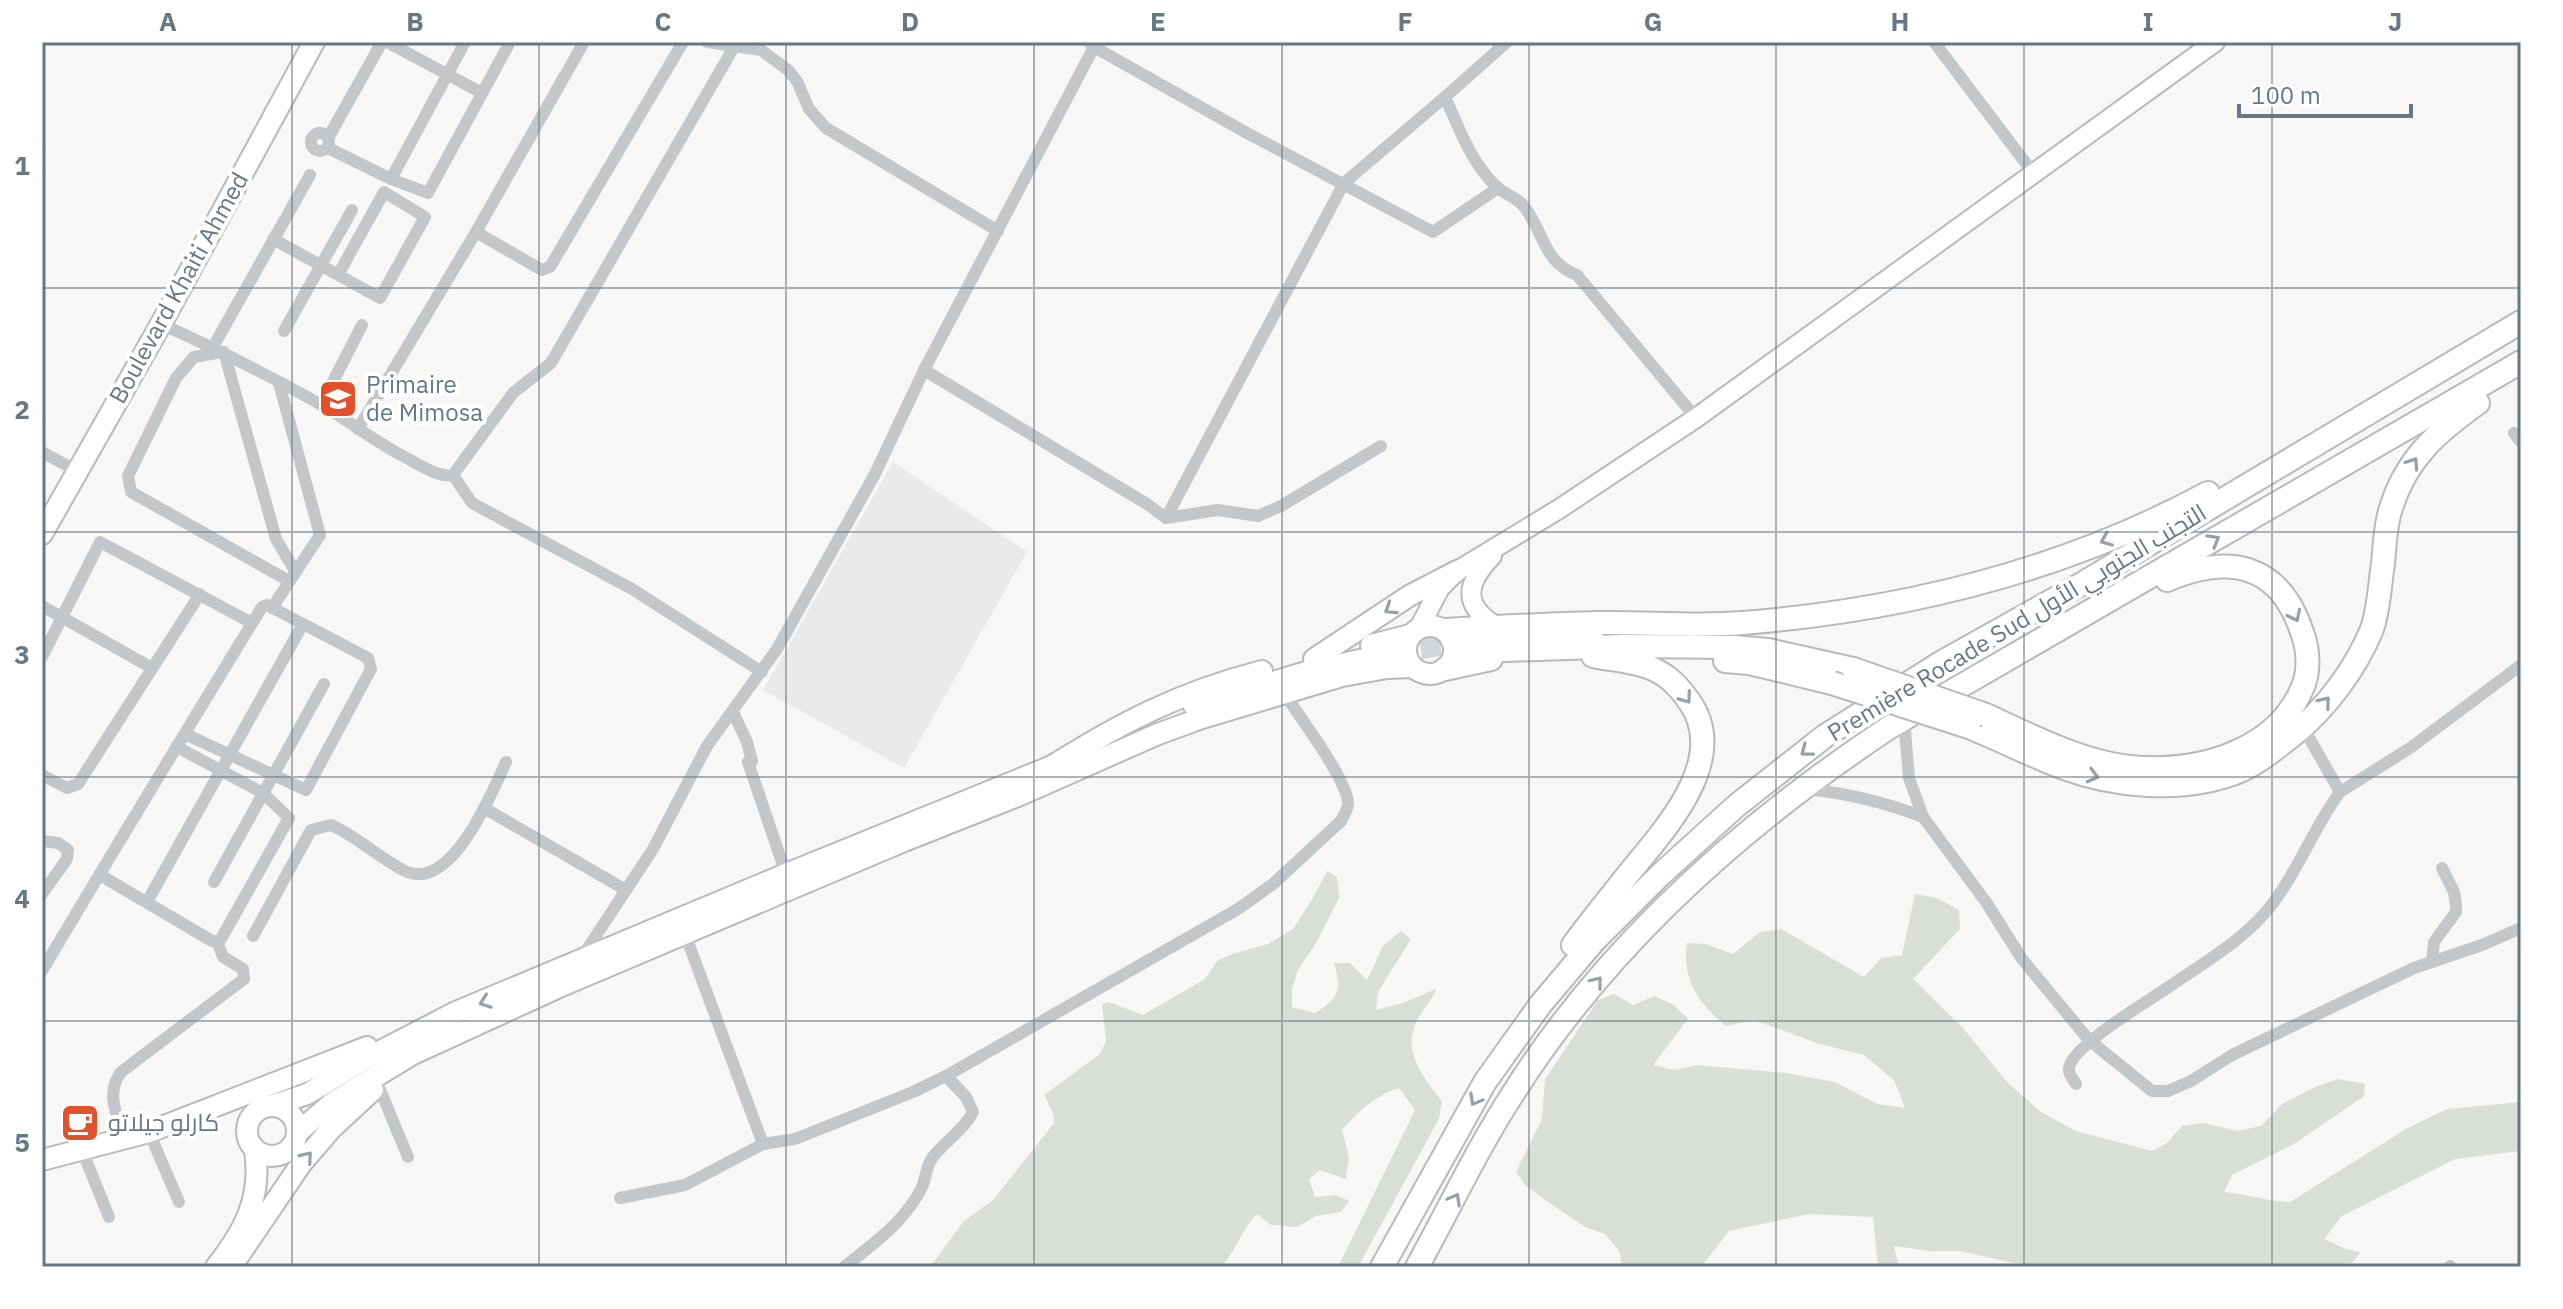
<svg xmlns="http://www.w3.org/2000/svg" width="2563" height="1309" viewBox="0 0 2563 1309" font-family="'IBM Plex Sans',Cairo,sans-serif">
<rect width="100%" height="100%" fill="#f8f7f5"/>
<path fill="#e8e9e8" d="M 893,462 L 1027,552 L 904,768 L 763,690 Z"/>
<g fill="#d9dfd6">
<path d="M 1327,871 L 1337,877 L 1339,898 L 1316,943 L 1298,970 L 1292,989 L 1292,1007 L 1315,1013 C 1339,998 1342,990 1334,963 L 1350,963 L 1367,980 L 1383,946 L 1401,931 L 1411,939 L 1378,992 L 1376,1010 L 1403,1003 L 1436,989 C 1431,1002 1423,1009 1417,1021 C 1401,1051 1424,1078 1442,1101 L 1439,1119 L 1358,1267 L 1338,1267 L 1415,1110 L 1399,1088 C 1374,1096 1359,1111 1342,1130 L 1349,1157 L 1346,1179 L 1320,1170 L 1309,1179 L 1315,1197 L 1336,1195 L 1349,1201 L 1341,1212 L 1316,1216 L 1297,1227 L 1271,1225 L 1257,1214 C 1241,1230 1237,1250 1221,1267 L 930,1267 L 963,1222 L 993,1200 L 1054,1123 L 1053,1113 L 1044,1095 L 1100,1054 L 1106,1041 L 1102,1004 L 1109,1002 L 1143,1015 L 1205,979 L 1217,961 L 1232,954 L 1268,944 L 1293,929 L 1313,898 Z"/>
<path d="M 1915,894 L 1937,898 L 1959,910 L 1960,929 L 1913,979 L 1963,1028 L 2007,1082 L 2041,1112 L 2076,1131 L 2152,1151 L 2167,1143 L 2182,1126 L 2204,1123 L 2237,1131 L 2261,1126 L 2282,1104 L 2315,1087 L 2338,1079 L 2365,1084 L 2364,1096 L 2294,1144 L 2232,1175 L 2224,1192 C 2247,1194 2267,1201 2290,1202 L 2406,1129 L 2447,1109 L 2521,1102 L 2521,1151 L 2455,1159 L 2342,1216 L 2324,1239 L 2346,1249 L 2361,1252 L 2352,1263 L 2332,1267 L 2032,1267 L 1960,1251 L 1930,1251 L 1894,1246 L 1899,1267 L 1878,1267 L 1873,1217 L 1809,1214 L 1729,1231 L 1701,1267 L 1622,1267 L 1619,1251 L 1605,1234 L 1585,1227 L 1551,1204 L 1525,1185 L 1516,1172 L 1542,1119 L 1545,1079 L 1598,1000 L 1614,994 L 1633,1005 L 1654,996 L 1674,1005 L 1688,1019 L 1653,1065 L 1675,1070 L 1697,1065 L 1786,1073 L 1835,1082 L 1877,1104 L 1905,1108 L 1894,1080 L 1864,1055 L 1820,1044 L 1754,1020 L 1726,1026 C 1698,1003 1682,980 1687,943 L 1706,944 L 1733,954 L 1760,932 L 1781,929 L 1864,977 L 1881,958 L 1902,955 Z"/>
</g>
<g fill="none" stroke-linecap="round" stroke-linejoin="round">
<path stroke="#d4d7d9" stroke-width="20" stroke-dasharray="20 10" stroke-linecap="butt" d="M 1391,653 L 1469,642"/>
<defs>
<g id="primary">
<path d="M 1492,556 C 1466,583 1461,606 1498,627"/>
<path d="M 1419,628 L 1440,588 L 1457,571 L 1559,509 L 1696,418 L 2215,42"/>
</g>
<g id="trunk">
<path d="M 42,534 L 161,324 L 314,42"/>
<circle cx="1430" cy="650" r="24"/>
<path d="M 1481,641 L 1593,637"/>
<path d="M 1371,645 L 1410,635"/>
<path d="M 1314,659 L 1409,596 L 1457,571"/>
<path d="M 1194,706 L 1306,672 L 1391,653"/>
<path d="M 1049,768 C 1120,723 1180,692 1262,671"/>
<path d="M 274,1105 L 307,1094 L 373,1055 L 456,1012 L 786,874 L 1057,764"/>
<circle cx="272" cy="1131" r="25"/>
<path d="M 297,1133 L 332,1103 L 413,1054 L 559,987 L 904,841 L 1020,795 L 1158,734 L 1199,719 L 1342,676 L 1387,668 L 1413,667"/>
<path d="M 42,1160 L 149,1132 L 367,1047"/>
<path d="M 216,1267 C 245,1230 262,1198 255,1150"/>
<path d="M 231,1267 L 301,1164 L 331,1129 L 373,1090"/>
</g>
<g id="motorway">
<path d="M 1445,630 C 1496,627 1546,624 1597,623 C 1646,622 1694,627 1743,623 C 1905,610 2065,570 2208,493"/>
<path d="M 1452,639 L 1465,648 L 1477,651 L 1624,646 L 1734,647 L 1768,650 L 1853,669"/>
<path d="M 1725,661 L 1749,663 L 1832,683"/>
<path d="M 1445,669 L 1491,659"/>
<path d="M 1986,715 C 2036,738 2090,767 2147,768 C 2205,770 2275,749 2301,691 C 2310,673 2309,651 2302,632 C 2279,563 2229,554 2167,580"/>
<path d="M 1969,727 C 2001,740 2032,756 2064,768 C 2113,786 2176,792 2226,776 C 2251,769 2273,751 2293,735 C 2326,709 2356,668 2372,629 C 2379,609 2380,583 2383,563 C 2385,545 2385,525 2391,508 C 2406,459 2437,432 2478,403"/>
<path d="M 1573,945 C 1590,922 1608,900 1626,877 C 1661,833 1732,761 1689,701 C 1679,687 1669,676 1653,669 C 1635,661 1612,660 1593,656"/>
<path d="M 1382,1267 L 1485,1082 L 1540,1005 L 1594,941 L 1659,876 L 1736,806 L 1825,736 L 1942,662 L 2085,582 L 2521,322"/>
<path d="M 1417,1267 C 1449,1209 1478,1147 1514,1092 C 1608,944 1745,823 1890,727 L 2521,362"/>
</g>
</defs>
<use href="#primary" stroke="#b6bbbe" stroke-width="22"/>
<use href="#trunk" stroke="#b6babc" stroke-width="24"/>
<use href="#motorway" stroke="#b6babc" stroke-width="26"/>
<g stroke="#c3c7ca" stroke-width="12">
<path d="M 387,42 L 482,93"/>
<path d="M 707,42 L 761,50 L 788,70 L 797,81 L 809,109 L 826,128 L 998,231"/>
<path d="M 1507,42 L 1445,97 C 1459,128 1471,163 1497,187 C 1507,196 1518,197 1526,209 C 1545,236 1544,262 1577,275 L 1696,418"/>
<path d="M 1934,42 L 2034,174"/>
<path d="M 1094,47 L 1247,133 L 1433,232 L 1498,188"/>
<circle cx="320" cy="142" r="9"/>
<path d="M 328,138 L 382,42"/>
<path d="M 328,148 L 391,179 L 428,193 L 510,42"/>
<path d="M 391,179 L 465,42"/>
<path d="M 476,232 L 542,270 L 550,267 L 683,42"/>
<path d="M 273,239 L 380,298 L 425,217 L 384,192 L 338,275"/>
<path d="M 161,324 C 215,348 268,375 320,404 C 348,420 374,441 403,456 C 417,463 438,478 453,475 L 513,393 L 551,363 L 734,47"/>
<path d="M 284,331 L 352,210"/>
<path d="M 213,347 L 310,175"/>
<path d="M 222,352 L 194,357 L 176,378 L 128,476 L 131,492 L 289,581"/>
<path d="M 224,352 L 276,539 L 295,571"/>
<path d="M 924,370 L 1147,504 L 1166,518 L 1218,510 L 1258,516 L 1281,506 L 1381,446"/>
<path d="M 321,405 L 362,325"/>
<path d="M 358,429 L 476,232 L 584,42"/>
<path d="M 2514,433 L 2521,442"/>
<path d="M 42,452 L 77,471"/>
<path d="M 453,475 L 472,503 L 632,589 L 762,672"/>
<path d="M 1166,518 L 1344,183 L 1445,97"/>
<path d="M 42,606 L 152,668"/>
<path d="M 272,608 L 320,535 L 279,383"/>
<path d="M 42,657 L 100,542 L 252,623"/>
<path d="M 733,712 L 747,742 L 752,761"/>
<path d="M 1904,719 L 1909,778 L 1923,817 L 1986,902 L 2022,959 L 2089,1040 L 2152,1091 L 2168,1091 L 2191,1081 L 2232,1055 L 2414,968 L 2482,945 L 2521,928"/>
<path d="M 177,747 L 263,793 L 289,818 L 221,939 L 217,941"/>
<path d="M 748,762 L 786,874"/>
<path d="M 42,775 L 67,788 L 78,784 L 200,594"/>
<path d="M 1806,789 C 1847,793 1884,802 1923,817"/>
<path d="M 2340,792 L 2410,748 L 2521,665"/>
<path d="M 484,808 L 626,890"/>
<path d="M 42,841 L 58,843 L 68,850 L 67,859 L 42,894"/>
<path d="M 100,875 L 212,941 L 217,941"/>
<path d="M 214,882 L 324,684"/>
<path d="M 147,902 L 303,624"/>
<path d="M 685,934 L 763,1144"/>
<path d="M 253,936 L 311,830 L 331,825 C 358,837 379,858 405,871 C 451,893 492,793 506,762"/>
<path d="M 582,957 L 653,849 L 707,746 L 777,649 L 875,474 L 924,370 L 1094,47 L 1089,42"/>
<path d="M 2432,962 L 2434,942 L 2456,912 L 2456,905 L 2454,892 L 2442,868"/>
<path d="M 42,971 C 114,849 188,728 262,607 L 267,605 L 368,658 L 371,669 L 306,790 L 185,734"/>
<path d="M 2076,1084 C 2073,1079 2068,1074 2069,1068 C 2072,1045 2152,999 2173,984 C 2208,960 2248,937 2273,903 C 2299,869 2314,827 2340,792 L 2303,727"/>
<path d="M 378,1085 L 408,1157"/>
<path d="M 149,1132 L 179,1202"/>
<path d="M 125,1139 C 117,1115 105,1094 121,1072 L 244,979 L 243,969 L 223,957 L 217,941"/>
<path d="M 82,1150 L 109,1217"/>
<path d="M 620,1198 L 685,1185 L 763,1144 L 795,1139 L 913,1092 L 946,1076 L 1238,909 L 1273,884 L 1341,821 C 1344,815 1348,810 1348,803 C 1347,779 1299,716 1284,693"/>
<path d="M 2450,1266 L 2451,1267"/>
<path d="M 844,1267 C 873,1244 905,1222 922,1187 C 926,1178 926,1167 932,1158 C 945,1141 963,1131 973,1112 L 966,1097 L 946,1076"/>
</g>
<use href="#primary" stroke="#fff" stroke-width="18"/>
<use href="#trunk" stroke="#fff" stroke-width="20"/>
<use href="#motorway" stroke="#fff" stroke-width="22"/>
<defs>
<g id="motorway-bridge">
<path d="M 1853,669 L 1986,715"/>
<path d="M 1832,683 L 1969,727"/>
</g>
</defs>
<use href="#motorway-bridge" stroke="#b6babc" stroke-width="26" stroke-linecap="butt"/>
<use href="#motorway-bridge" stroke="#fff" stroke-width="22"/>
</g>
<defs><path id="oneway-chevron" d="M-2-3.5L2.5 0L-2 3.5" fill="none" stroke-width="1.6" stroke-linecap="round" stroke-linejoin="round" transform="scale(2)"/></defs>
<g stroke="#95a0aa">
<use href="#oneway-chevron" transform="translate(2413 463) rotate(-56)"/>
<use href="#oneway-chevron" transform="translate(2106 540) rotate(158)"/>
<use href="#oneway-chevron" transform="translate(2214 540) rotate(-30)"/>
<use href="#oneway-chevron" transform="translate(1390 609) rotate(147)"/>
<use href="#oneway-chevron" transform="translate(2295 616) rotate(64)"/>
<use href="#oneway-chevron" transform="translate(1686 698) rotate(54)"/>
<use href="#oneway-chevron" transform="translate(2325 702) rotate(-50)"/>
<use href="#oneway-chevron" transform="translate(1806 751) rotate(143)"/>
<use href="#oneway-chevron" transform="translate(2093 776) rotate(15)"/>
<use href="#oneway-chevron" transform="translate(1597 982) rotate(-51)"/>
<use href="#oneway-chevron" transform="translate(485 1002) rotate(160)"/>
<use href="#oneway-chevron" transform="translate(1475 1100) rotate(119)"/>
<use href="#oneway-chevron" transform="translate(307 1157) rotate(-50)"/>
<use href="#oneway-chevron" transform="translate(1455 1199) rotate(-61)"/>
</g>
<path fill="none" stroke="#677885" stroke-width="2" stroke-opacity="0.55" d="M 292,42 L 292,1267M 539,42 L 539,1267M 786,42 L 786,1267M 1034,42 L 1034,1267M 1282,42 L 1282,1267M 1529,42 L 1529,1267M 1776,42 L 1776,1267M 2024,42 L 2024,1267M 2272,42 L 2272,1267M 42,288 L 2521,288M 42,532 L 2521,532M 42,777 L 2521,777M 42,1021 L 2521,1021"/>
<defs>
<symbol id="school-square" viewBox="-11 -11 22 22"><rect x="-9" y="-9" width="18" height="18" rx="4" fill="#e2512a" stroke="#fff"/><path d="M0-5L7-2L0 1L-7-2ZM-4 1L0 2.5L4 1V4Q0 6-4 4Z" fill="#fff"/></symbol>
<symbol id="cafe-square" viewBox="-11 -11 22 22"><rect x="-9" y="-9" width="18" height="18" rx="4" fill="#e2512a" stroke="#fff"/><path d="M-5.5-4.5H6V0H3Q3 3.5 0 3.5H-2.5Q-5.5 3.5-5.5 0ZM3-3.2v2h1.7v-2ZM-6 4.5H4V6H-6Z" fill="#fff"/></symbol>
</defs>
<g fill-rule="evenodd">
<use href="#school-square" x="316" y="377" width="44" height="44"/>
<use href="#cafe-square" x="58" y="1101" width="44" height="44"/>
</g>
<g text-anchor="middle" stroke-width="8" stroke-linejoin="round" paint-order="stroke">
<g font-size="24" fill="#677885" stroke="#fff">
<text transform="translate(179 288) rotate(-61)" y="8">Boulevard Khaiti Ahmed</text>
<text transform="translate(2017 623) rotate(-31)" y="8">Première Rocade Sud التجنب الجنوبي الأول</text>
</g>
<g font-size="24" fill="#677885" stroke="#fff" text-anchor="start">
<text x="366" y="393">Primaire<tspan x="366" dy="28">de Mimosa</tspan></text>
<text x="108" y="1131">كارلو جيلاتو</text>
</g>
</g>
<rect width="2563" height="1309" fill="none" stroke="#ffffff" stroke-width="88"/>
<path d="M2239 104v12h172v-12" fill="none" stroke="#677885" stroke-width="4"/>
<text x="2251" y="104" font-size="24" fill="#677885" stroke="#ffffff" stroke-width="6" paint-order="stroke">100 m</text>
<rect x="44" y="44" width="2475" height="1221" fill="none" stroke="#677885" stroke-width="3"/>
<g font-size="26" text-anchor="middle" font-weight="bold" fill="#677885">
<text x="168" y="31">A</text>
<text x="415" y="31">B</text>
<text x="663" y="31">C</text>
<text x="910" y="31">D</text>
<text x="1158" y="31">E</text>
<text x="1405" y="31">F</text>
<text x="1653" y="31">G</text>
<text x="1900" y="31">H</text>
<text x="2148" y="31">I</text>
<text x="2395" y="31">J</text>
<text x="22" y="175">1</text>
<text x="22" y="419">2</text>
<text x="22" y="664">3</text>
<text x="22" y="908">4</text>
<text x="22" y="1152">5</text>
</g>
</svg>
